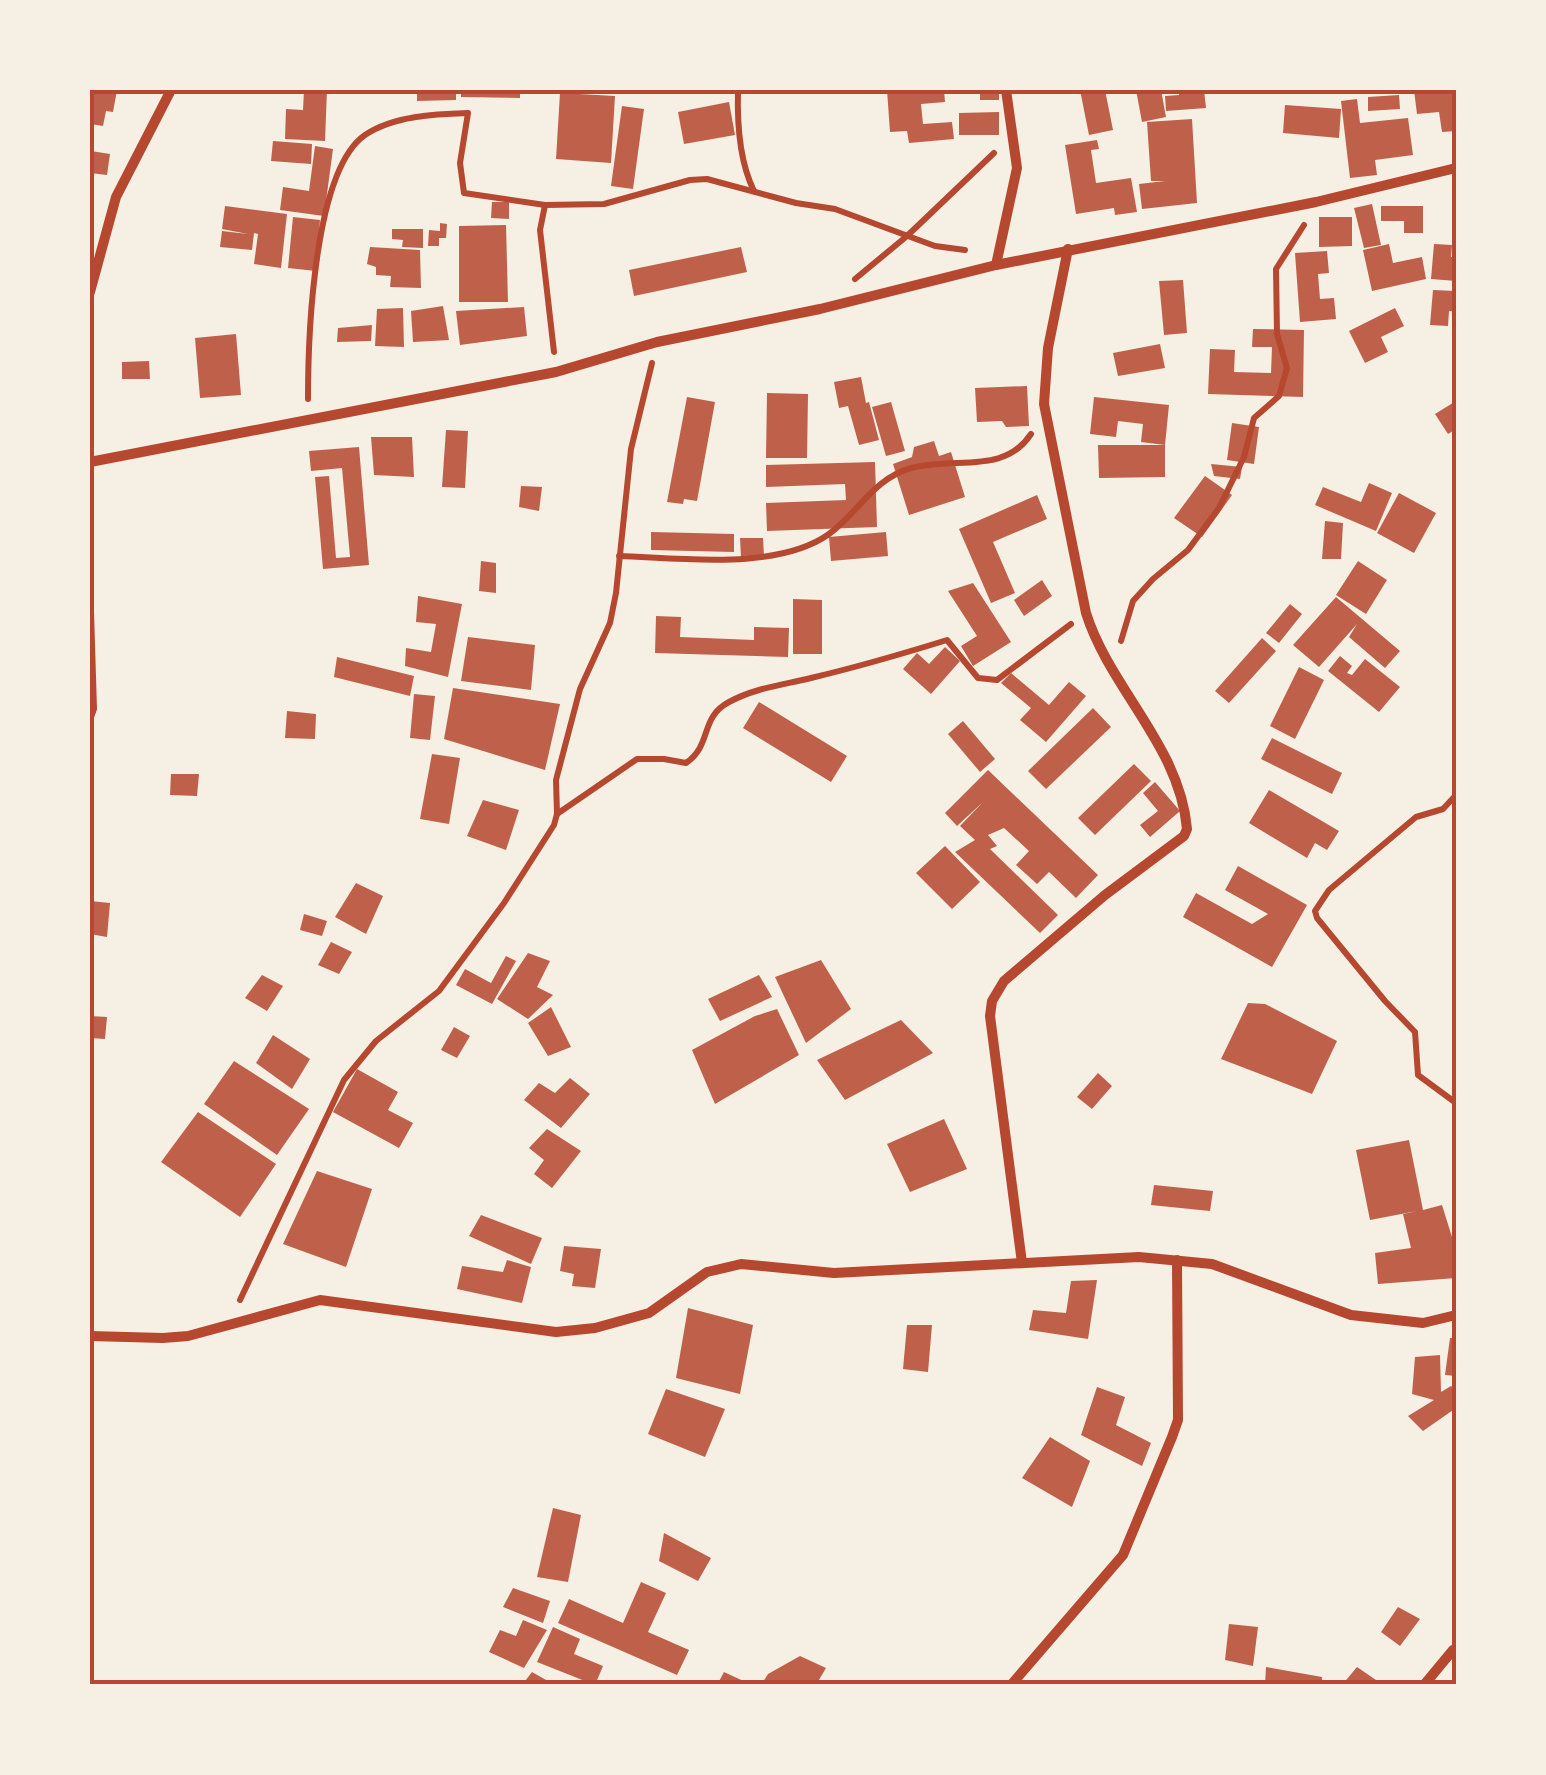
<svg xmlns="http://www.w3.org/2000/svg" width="1546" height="1775" viewBox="0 0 1546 1775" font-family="'Fira Sans',sans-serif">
<rect width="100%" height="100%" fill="#f6efe4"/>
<g fill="#bf614a">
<path d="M 90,90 L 117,90 L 113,112 L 106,111 L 103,126 L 90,124 Z"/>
<path d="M 304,90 L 327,90 L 325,141 L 285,139 L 286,109 L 303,110 Z"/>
<path d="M 417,90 L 456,90 L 456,100 L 417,101 Z"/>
<path d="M 461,90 L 520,90 L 520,98 L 461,97 Z"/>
<path d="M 887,90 L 944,90 L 945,102 L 921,104 L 923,124 L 952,122 L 954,139 L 909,143 L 907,131 L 890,132 Z"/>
<rect x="980" y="90" width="19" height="10"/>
<path d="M 1080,90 L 1105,90 L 1113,130 L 1089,135 Z"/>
<path d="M 1136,90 L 1161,90 L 1166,117 L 1142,122 Z"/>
<path d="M 1179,90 L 1204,90 L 1206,108 L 1166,111 L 1165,96 L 1179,95 Z"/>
<path d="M 1414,90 L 1456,90 L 1456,131 L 1442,132 L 1439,112 L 1417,114 Z"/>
<path d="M 560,93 L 615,96 L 611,163 L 556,159 Z"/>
<path d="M 1399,95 L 1400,109 L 1368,111 L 1368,97 Z"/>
<path d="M 1357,99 L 1360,123 L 1408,118 L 1413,155 L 1375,160 L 1377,175 L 1350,178 L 1341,101 Z"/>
<path d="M 729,102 L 735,135 L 684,144 L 678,112 Z"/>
<path d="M 1285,105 L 1341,109 L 1339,138 L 1283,133 Z"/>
<path d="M 622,106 L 644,109 L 633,189 L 611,186 Z"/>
<path d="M 999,112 L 999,135 L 959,135 L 959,113 Z"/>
<path d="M 1192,119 L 1197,203 L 1142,209 L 1139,184 L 1165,181 L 1151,181 L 1147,122 Z"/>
<path d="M 1097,140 L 1099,149 L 1091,150 L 1096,183 L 1131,178 L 1137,212 L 1115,215 L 1114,208 L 1076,214 L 1065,145 Z"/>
<path d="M 273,141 L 312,144 L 311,164 L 271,161 Z"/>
<path d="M 315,146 L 333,149 L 324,216 L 280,210 L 283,187 L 309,191 Z"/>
<path d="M 91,151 L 110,154 L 107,175 L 90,173 Z"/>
<path d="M 492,202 L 509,202 L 509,219 L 491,218 Z"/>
<path d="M 1372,204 L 1381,245 L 1364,248 L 1354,208 Z"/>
<path d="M 225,206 L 287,214 L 281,268 L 254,264 L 258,234 L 254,233 L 252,250 L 220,247 L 222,231 L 248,234 L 222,229 Z"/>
<path d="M 1381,206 L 1423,206 L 1423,233 L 1404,233 L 1404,221 L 1381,221 Z"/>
<path d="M 293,217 L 320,220 L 316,271 L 288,268 Z"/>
<path d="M 1319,217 L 1352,217 L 1352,246 L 1319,247 Z"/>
<path d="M 440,223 L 447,224 L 446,238 L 439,238 L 439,246 L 428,246 L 429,230 L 440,231 Z"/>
<path d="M 506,225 L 508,302 L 459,302 L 459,226 Z"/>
<path d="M 392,229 L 423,229 L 423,248 L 402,247 L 403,240 L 392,239 Z"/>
<path d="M 1389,244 L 1393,263 L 1422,257 L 1426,279 L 1372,291 L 1363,250 Z"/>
<path d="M 1434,244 L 1452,245 L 1451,257 L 1456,257 L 1456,281 L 1431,279 Z"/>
<path d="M 370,247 L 420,250 L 421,288 L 390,287 L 391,276 L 376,275 L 376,267 L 367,264 Z"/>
<path d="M 741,247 L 747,272 L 634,296 L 629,270 Z"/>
<path d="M 1327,251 L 1329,273 L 1318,274 L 1320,299 L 1334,298 L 1336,319 L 1300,322 L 1295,253 Z"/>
<path d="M 1183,280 L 1187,333 L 1164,335 L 1159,281 Z"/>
<path d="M 1433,290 L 1456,291 L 1456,312 L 1449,311 L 1448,326 L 1430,325 Z"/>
<path d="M 443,306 L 449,340 L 413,342 L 411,311 Z"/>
<path d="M 524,307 L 527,336 L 460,345 L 456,311 Z"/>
<path d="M 403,308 L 404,347 L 375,346 L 377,309 Z"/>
<path d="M 1395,308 L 1404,326 L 1381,337 L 1388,352 L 1365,363 L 1349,331 Z"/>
<path d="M 372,325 L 371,341 L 337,342 L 338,328 Z"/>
<path d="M 1253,329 L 1304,330 L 1303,397 L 1208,394 L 1210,349 L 1235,350 L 1234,372 L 1271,373 L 1272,347 L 1252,347 Z"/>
<path d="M 236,334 L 241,395 L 200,398 L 195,338 Z"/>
<path d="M 1160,344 L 1165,368 L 1118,376 L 1113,353 Z"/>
<path d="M 149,361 L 150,379 L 122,379 L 122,362 Z"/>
<path d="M 861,377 L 866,403 L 869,402 L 879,440 L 859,445 L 848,406 L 839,408 L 834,382 Z"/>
<path d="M 1027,386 L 1029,426 L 1006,427 L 1002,421 L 977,422 L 975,388 Z"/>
<path d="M 767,393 L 808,394 L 807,458 L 766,458 Z"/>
<path d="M 687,397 L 715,402 L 697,501 L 684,499 L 683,504 L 667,502 Z"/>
<path d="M 1094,397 L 1169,405 L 1165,445 L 1141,442 L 1143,424 L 1118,421 L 1116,437 L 1090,434 Z"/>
<path d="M 1456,401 L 1456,429 L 1448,434 L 1435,414 Z"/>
<path d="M 891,402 L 905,451 L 886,456 L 872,407 Z"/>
<path d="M 1232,423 L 1259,427 L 1254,464 L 1227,460 Z"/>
<path d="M 446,430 L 468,431 L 465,488 L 442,487 Z"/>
<path d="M 371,437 L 412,437 L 414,477 L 374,475 Z"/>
<path d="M 934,441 L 939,456 L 951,452 L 965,497 L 909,515 L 893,464 L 912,457 L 914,447 Z"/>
<path d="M 1098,445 L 1165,445 L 1165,477 L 1099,478 Z"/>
<path d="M 359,447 L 369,565 L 323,569 L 315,477 L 329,476 L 336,558 L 350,557 L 342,468 L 311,471 L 309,451 Z"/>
<path d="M 875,462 L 877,527 L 767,531 L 766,503 L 846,500 L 845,484 L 766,487 L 766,465 Z"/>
<path d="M 1211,464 L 1242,467 L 1240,479 L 1214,476 Z"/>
<path d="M 1205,476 L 1232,495 L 1202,537 L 1174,518 Z"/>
<path d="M 1369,483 L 1392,493 L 1376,531 L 1315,505 L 1323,487 L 1361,502 Z"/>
<path d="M 521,486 L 542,487 L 539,511 L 519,507 Z"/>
<path d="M 1399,493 L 1436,513 L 1414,553 L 1377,533 Z"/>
<path d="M 1037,495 L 1047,519 L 993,542 L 1015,593 L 991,603 L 959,529 Z"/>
<path d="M 1325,521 L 1343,523 L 1341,559 L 1322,559 Z"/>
<path d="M 651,532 L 734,534 L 734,552 L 651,550 Z"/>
<path d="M 886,532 L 888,556 L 831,561 L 829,537 Z"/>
<path d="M 740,538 L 763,538 L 764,556 L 741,557 Z"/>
<path d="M 481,561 L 496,563 L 496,593 L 479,591 Z"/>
<path d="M 1358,561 L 1387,580 L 1366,614 L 1336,595 Z"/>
<path d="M 1042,580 L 1052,596 L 1024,616 L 1014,600 Z"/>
<path d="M 973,583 L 1011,642 L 973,666 L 961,646 L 977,636 L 948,591 Z"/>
<path d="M 418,596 L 462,604 L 448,677 L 405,666 L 406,648 L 431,652 L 436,624 L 416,622 Z"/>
<path d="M 1336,597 L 1400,651 L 1385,668 L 1349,637 L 1357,624 L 1319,667 L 1293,645 Z"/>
<path d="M 793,599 L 822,600 L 822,654 L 793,654 Z"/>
<path d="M 1290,604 L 1302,614 L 1279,643 L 1266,633 Z"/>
<path d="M 656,616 L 681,617 L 680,637 L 754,640 L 754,627 L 789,628 L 788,657 L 655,653 Z"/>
<path d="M 468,637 L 535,645 L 531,690 L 461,681 Z"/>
<path d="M 1262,638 L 1276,651 L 1229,703 L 1215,691 Z"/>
<path d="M 945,647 L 960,661 L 931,694 L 903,669 L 917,653 L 929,664 Z"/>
<path d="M 1340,656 L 1352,666 L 1347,673 L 1352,675 L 1365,659 L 1400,687 L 1379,712 L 1328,671 Z"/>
<path d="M 337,657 L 414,676 L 410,696 L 334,677 Z"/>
<path d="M 1299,667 L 1324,680 L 1295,739 L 1270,726 Z"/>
<path d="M 1011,673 L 1049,705 L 1069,682 L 1086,696 L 1046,742 L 1020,720 L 1031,708 L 1001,683 Z"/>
<path d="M 453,688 L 560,704 L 545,770 L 444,739 Z"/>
<path d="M 414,694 L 435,696 L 430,740 L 410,738 Z"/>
<path d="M 759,702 L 847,756 L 831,782 L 743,728 Z"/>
<path d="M 1093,708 L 1111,727 L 1046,789 L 1028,771 Z"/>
<path d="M 287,711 L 316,714 L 315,739 L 285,738 Z"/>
<path d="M 963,721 L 995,759 L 980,772 L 948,734 Z"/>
<path d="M 1272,738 L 1342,773 L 1332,794 L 1261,759 Z"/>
<path d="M 432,754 L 460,758 L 449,824 L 420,819 Z"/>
<path d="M 1134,764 L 1151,781 L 1095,835 L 1078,818 Z"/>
<path d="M 988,770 L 1098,875 L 1076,898 L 1049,872 L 1037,884 L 1016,865 L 1029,851 L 1004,828 L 988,835 L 997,846 L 990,849 L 1058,915 L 1040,933 L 955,852 L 975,840 L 960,826 L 983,802 L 957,826 L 945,813 Z"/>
<path d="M 171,774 L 199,774 L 197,796 L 170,795 Z"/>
<path d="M 1155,782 L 1180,811 L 1150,837 L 1140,825 L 1158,811 L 1143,793 Z"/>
<path d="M 1269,790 L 1339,831 L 1327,850 L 1315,843 L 1307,858 L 1249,823 Z"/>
<path d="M 483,800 L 519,810 L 506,850 L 467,836 Z"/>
<path d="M 945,846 L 980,882 L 952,909 L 916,873 Z"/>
<path d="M 1238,866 L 1307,905 L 1272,967 L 1183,917 L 1196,893 L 1252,924 L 1268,914 L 1225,890 Z"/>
<path d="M 356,883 L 383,896 L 366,934 L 335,917 Z"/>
<path d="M 90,901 L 110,903 L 107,937 L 90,934 Z"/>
<path d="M 304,914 L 327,921 L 322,936 L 300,930 Z"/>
<path d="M 331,942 L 352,952 L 339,974 L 318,965 Z"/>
<path d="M 528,953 L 550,961 L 537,987 L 553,995 L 528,1019 L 497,999 Z"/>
<path d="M 506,956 L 516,961 L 492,1004 L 456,985 L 465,969 L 491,983 Z"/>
<path d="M 821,960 L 851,1009 L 806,1043 L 775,977 Z"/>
<path d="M 262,975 L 283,986 L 267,1011 L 245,998 Z"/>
<path d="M 759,975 L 772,997 L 720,1021 L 708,999 Z"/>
<path d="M 1248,1003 L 1265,1004 L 1337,1041 L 1312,1094 L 1221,1059 Z"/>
<path d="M 551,1007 L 571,1047 L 548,1056 L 528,1023 Z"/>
<path d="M 777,1009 L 799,1055 L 715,1104 L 692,1050 L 755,1016 Z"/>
<path d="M 90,1016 L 107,1017 L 105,1039 L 90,1038 Z"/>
<path d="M 901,1020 L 933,1053 L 845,1100 L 817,1060 Z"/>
<path d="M 454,1027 L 470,1036 L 457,1058 L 441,1050 Z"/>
<path d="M 273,1035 L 310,1059 L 292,1089 L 256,1063 Z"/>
<path d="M 234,1061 L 309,1109 L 277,1155 L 204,1104 Z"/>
<path d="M 357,1069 L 398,1092 L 388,1110 L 413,1123 L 399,1148 L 333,1112 Z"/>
<path d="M 1098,1073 L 1112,1086 L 1092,1109 L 1077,1097 Z"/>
<path d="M 570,1078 L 590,1094 L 561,1128 L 524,1100 L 539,1083 L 555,1093 Z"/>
<path d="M 198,1112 L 276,1164 L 240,1217 L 161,1162 Z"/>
<path d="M 944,1119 L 967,1169 L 910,1192 L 887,1144 Z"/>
<path d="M 547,1129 L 581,1151 L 552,1188 L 534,1174 L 544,1160 L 529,1148 Z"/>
<path d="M 1409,1140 L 1423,1210 L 1442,1205 L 1456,1250 L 1456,1278 L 1378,1284 L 1375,1253 L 1411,1248 L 1403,1214 L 1417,1211 L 1370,1220 L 1356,1150 Z"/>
<path d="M 317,1171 L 372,1189 L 346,1267 L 283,1244 Z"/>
<path d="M 1154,1185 L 1213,1191 L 1210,1211 L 1151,1205 Z"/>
<path d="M 481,1215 L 542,1238 L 531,1264 L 469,1236 Z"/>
<path d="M 564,1246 L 601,1249 L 595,1288 L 572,1286 L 574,1274 L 560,1271 Z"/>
<path d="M 507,1260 L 531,1267 L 522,1303 L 457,1289 L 462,1266 L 503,1272 Z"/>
<path d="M 1097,1280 L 1088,1339 L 1029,1330 L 1033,1310 L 1066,1313 L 1071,1281 Z"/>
<path d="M 688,1308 L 753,1325 L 740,1394 L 676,1378 Z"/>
<path d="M 907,1325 L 932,1325 L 928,1372 L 903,1369 Z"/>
<path d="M 1450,1338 L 1456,1338 L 1456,1376 L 1445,1375 Z"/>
<path d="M 1440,1355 L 1441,1392 L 1451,1386 L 1456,1390 L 1456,1408 L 1423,1431 L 1408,1416 L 1434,1400 L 1412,1394 L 1415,1357 Z"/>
<path d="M 1097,1387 L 1125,1397 L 1116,1425 L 1151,1443 L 1142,1466 L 1081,1435 Z"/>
<path d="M 666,1389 L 725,1409 L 705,1457 L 648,1434 Z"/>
<path d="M 1050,1437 L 1090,1461 L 1072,1507 L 1022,1478 Z"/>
<path d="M 553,1508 L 581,1515 L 568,1582 L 537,1577 Z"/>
<path d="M 664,1533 L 711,1558 L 698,1581 L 659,1561 Z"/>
<path d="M 641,1582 L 666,1593 L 648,1632 L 689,1650 L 677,1675 L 558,1623 L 569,1599 L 623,1623 Z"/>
<path d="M 513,1588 L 550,1601 L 543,1623 L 503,1607 Z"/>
<path d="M 1398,1607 L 1420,1619 L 1400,1646 L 1381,1632 Z"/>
<path d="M 523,1620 L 547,1630 L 524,1668 L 489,1652 L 500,1630 L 516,1636 Z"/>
<path d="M 1229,1624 L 1258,1627 L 1253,1666 L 1225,1660 Z"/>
<path d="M 553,1627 L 580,1639 L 574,1654 L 603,1666 L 595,1685 L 537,1662 Z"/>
<path d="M 800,1656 L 826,1668 L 816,1685 L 761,1685 L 768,1674 Z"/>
<path d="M 1266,1667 L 1322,1677 L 1322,1685 L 1265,1685 Z"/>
<path d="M 1357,1667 L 1376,1680 L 1372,1685 L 1342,1685 Z"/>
<path d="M 532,1672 L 555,1685 L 522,1685 Z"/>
<path d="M 724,1672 L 752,1685 L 717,1685 Z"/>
</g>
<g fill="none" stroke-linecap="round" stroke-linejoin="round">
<g stroke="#b5482f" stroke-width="6">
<path d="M 738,90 C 737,124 739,161 754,191"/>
<path d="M 855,279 L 907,236 L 994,153"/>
<path d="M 554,352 L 540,230 L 545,205 L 604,204 L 690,180 L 707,179 L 796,203 L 835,209 L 935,246 L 965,250"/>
<path d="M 308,399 C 308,339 313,171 365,135 C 393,116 435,114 468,113 L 460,163 L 464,193 L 545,205"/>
<path d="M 619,556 C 681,558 777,571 829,534 C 859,512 873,479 911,468 C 956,456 1004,475 1031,434"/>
<path d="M 90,579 L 94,709 L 90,720"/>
<path d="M 1121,641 L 1133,601 L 1153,579 L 1188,550 L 1219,508 L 1244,457 L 1254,418 L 1279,396 L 1287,368 L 1277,334 L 1276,269 L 1304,225"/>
<path d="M 1456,795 L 1443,809 L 1416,817 L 1329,890 L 1315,911 L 1317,918 L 1385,1001 L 1415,1032 L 1418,1075 L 1456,1103"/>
<path d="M 557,814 L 637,759 L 664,759 L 686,763 C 713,744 699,718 729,702 C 755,688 782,685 811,678 C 857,667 902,654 947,640 L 978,678 L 997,680 L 1071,624"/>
<path d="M 240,1300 L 344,1080 L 376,1041 L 439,991 L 504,903 L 554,825 L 557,814 L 556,780 L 580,689 L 610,623 L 616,593 L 631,449 L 652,363"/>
</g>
<g stroke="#b5482f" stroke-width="10">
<path d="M 996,265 L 1017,168 L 1006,90"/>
<path d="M 90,292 L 116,197 L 171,90"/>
<path d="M 90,462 L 556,372 L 657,342 L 820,309 L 996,265 L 1316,202 L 1456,168"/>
<path d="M 1022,1263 L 990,1016 L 992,1001 L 1004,981 L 1105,895 L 1184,836 L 1187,829 C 1180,746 1110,689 1086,613 L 1044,404 L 1048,348 L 1068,249"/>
<path d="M 90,1336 L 163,1338 L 188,1336 L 320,1300 L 556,1332 L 595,1328 L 649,1313 L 707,1272 L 741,1264 L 834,1273 L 1139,1257 L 1212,1264 L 1351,1315 L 1423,1323 L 1456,1315"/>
<path d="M 1011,1685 L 1123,1555 L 1172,1437 L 1178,1420 L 1177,1260"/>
<path d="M 1424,1685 L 1453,1650"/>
</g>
</g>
<rect width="1546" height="1775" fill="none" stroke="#f6efe4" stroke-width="185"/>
<rect x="92" y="92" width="1362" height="1590" fill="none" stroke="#b5482f" stroke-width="4"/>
</svg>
